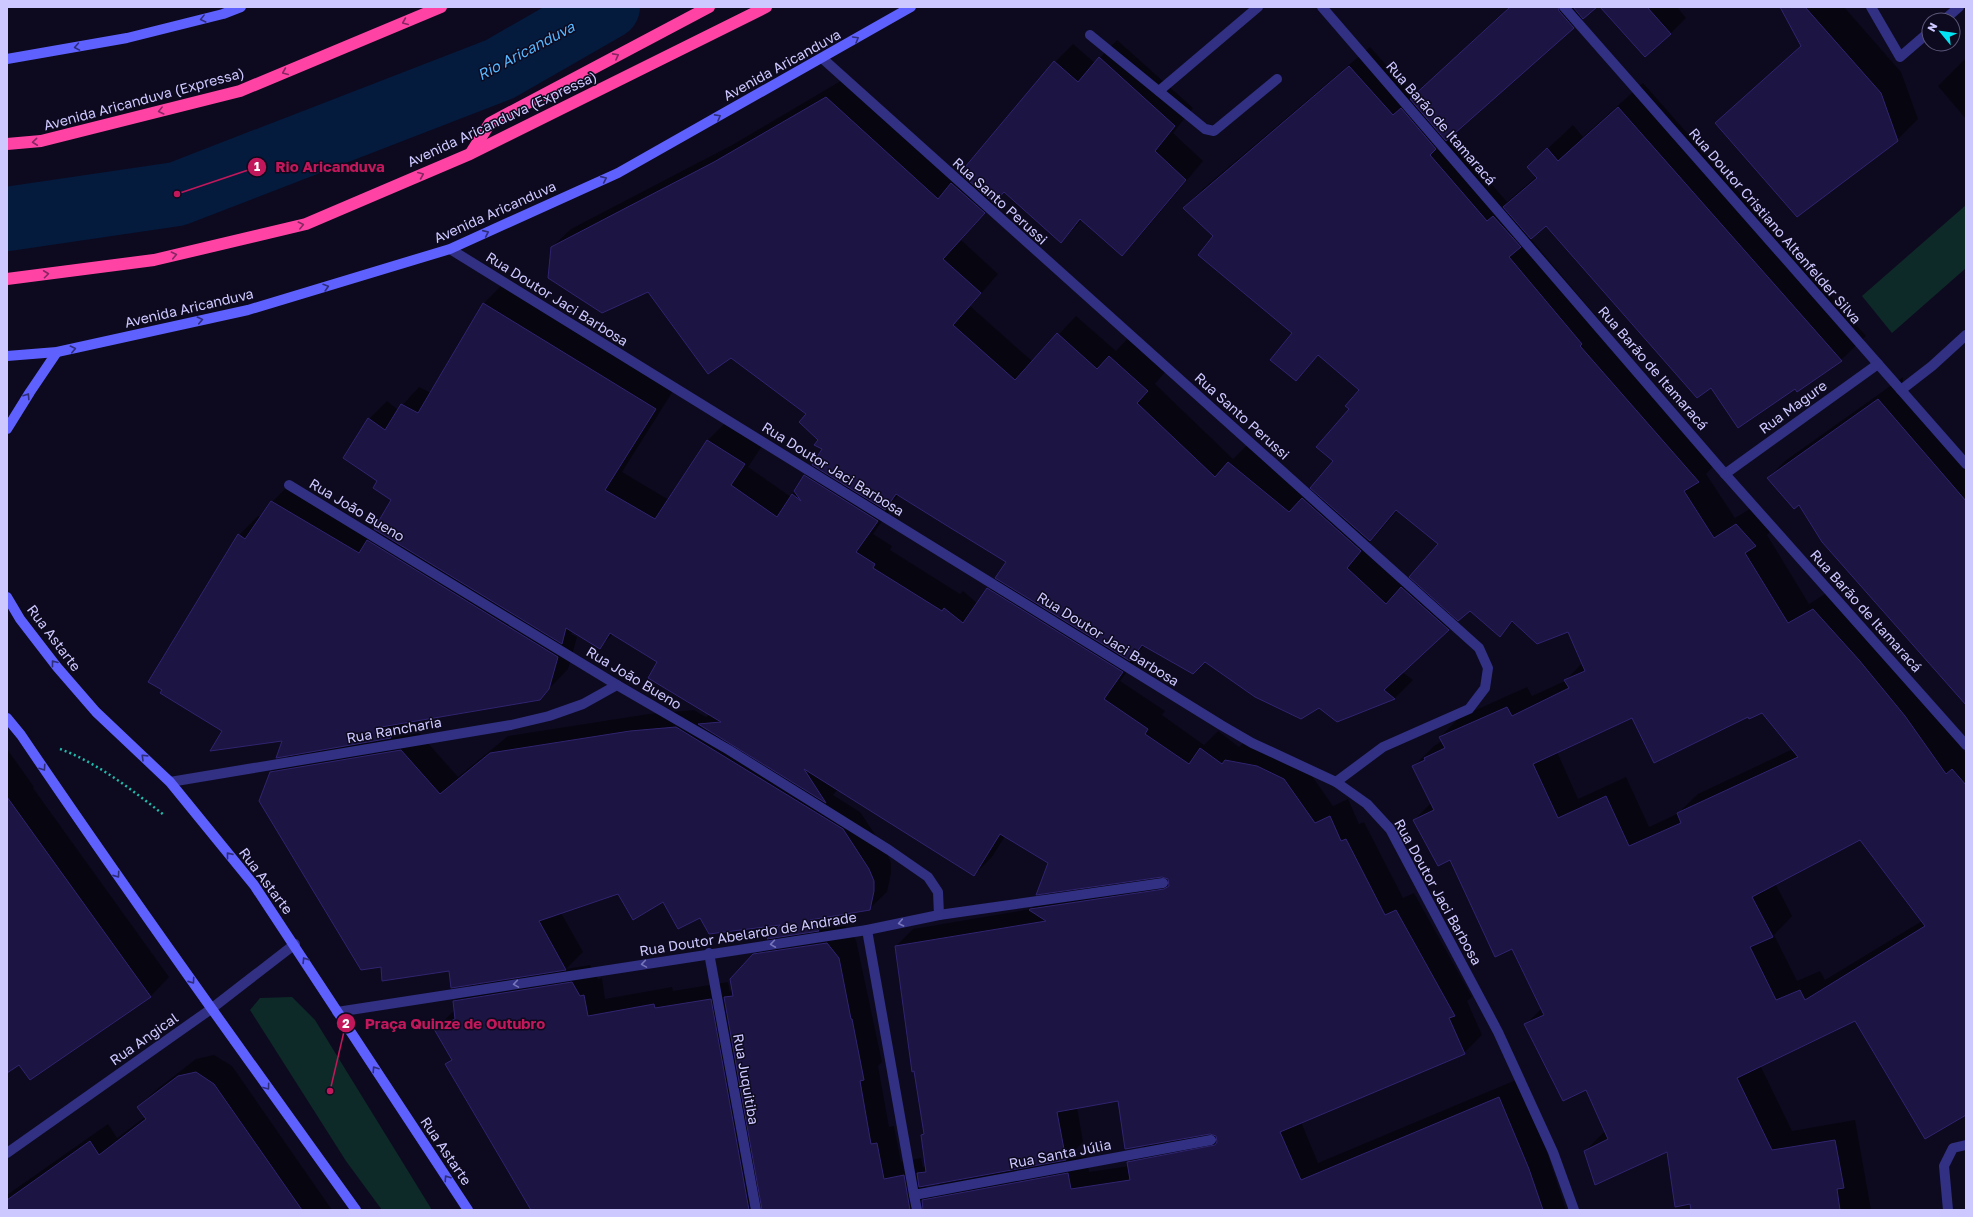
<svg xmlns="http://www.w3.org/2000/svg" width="1973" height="1217" viewBox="0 0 1973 1217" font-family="'Golos Text',sans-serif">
<rect width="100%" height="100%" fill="#0d0a1f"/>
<g fill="#0d2a28">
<path d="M 1966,205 L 1966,268 L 1892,333 L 1862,296 Z"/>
<path d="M 292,997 L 315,1020 L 432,1210 L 382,1210 L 346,1161 L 250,1010 L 260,998 Z"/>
</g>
<g fill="#0007" fill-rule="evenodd">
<path d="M 1509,7 L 1596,7 L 1450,136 L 1507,202 L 1537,176 L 1528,167 L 1573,125 L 1583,137 L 1643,83 L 1866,336 L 1841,360 L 1795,387 L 1711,386 L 1546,224 L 1530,238 L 1718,461 L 1706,474 L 1735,518 L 1756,505 L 1776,526 L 1767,535 L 1809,604 L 1833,589 L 1879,640 L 1925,696 L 1966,754 L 1966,1112 L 1856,1020 L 1760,1065 L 1792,1131 L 1855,1120 L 1871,1210 L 1692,1210 L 1691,1203 L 1667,1151 L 1585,1151 L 1605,1131 L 1586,1089 L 1526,1024 L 1542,1008 L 1513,947 L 1451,859 L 1414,820 L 1431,803 L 1414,766 L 1434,746 L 1442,741 L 1440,737 L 1460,717 L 1527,687 L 1532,696 L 1565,681 L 1582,663 L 1569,631 L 1514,621 L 1500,635 L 1470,609 L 1402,672 L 1413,680 L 1395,698 L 1337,721 L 1319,707 L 1205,660 L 1145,645 L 1137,653 L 1140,654 L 1120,681 L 1165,711 L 1162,715 L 1204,745 L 1218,731 L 1239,747 L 1244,742 L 1302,762 L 1333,806 L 1348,799 L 1359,824 L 1364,822 L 1403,898 L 1414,893 L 1472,997 L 1467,1001 L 1482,1035 L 1464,1053 L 1301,1122 L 1318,1163 L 1516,1080 L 1547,1152 L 1566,1210 L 763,1210 L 765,1205 L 760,1210 L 533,1210 L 447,1064 L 452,1058 L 435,1029 L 455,1010 L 454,1001 L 471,984 L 450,970 L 382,966 L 271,772 L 289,755 L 284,740 L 223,731 L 149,681 L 239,535 L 258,516 L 261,517 L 272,502 L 291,483 L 376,533 L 392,500 L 378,481 L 369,419 L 387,401 L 398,410 L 419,387 L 431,393 L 484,303 L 501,286 L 673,391 L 622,472 L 669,500 L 708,440 L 725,423 L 762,446 L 748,467 L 791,497 L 805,476 L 815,466 L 823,449 L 808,414 L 649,291 L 552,247 L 571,229 L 734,144 L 844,79 L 955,180 L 1055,62 L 1073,44 L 1095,63 L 1117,40 L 1193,108 L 1173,133 L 1203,161 L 1140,236 L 1122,254 L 1082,220 L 1061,242 L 1005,191 L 961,240 L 998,274 L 970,306 L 1033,362 L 1076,316 L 1116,351 L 1128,338 L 1165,372 L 1155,384 L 1233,459 L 1247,445 L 1307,494 L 1334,461 L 1350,409 L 1360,390 L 1319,355 L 1295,380 L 1294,333 L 1215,236 L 1184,208 L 1204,188 L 1370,47 L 1414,96 ZM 899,495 L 1007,562 L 998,579 L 978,604 L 963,591 L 960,594 L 890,550 L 892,546 L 873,534 L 895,503 L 892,501 ZM 1398,510 L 1439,543 L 1404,585 L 1364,549 ZM 573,631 L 600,647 L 613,634 L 658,662 L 710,714 L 706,717 L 694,710 L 649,714 L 508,736 L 458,777 L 419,733 L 390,738 L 407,721 L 539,699 L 568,669 L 577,637 L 571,634 ZM 1762,712 L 1793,749 L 1698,794 L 1677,814 L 1649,827 L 1626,777 L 1578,799 L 1557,752 L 1633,716 L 1748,716 ZM 838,789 L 974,875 L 992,857 L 1005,836 L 1049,863 L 1048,892 L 1031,909 L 913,929 L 896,946 L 925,1132 L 922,1135 L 926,1165 L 923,1168 L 921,1158 L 901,1162 L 894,1126 L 889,1127 L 878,1066 L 882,1062 L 856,940 L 845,926 L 818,930 L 833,915 L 869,909 L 887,892 L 891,873 L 891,863 L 886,851 L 860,812 L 833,795 ZM 1861,839 L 1922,921 L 1825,980 L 1820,971 L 1797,981 L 1774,935 L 1792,916 L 1775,883 ZM 619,893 L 664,901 L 701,916 L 783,924 L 754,955 L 730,992 L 728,982 L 673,991 L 672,987 L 605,999 L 602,978 L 598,979 L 590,965 L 566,969 L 583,952 L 561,913 ZM 1119,1100 L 1146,1144 L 1128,1163 L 1129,1166 L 1089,1172 L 1086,1156 L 1065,1160 L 1083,1142 L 1077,1107 ZM 941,1182 L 928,1195 L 926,1185 Z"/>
<path d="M 1602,7 L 1677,7 L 1686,18 L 1670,34 Z"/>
<path d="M 1781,7 L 1844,7 L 1901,72 L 1918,119 L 1897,140 L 1716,123 L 1802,45 Z"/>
<path d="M 1966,58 L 1966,119 L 1938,86 Z"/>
<path d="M 1903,377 L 1903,393 L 1966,464 L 1966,704 L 1800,504 L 1768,478 L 1785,461 Z"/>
<path d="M 7,749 L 34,787 L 33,788 L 169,977 L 151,996 L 31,1079 L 20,1063 L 7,1072 Z"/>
<path d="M 214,1055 L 232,1066 L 332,1210 L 7,1210 L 7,1195 L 108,1124 L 117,1138 L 145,1117 L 138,1107 L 156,1090 L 196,1059 Z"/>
</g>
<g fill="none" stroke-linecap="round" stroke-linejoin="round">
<path stroke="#041b3e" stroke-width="64" d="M 7,219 L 177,194 L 500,69 L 608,7"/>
</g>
<g fill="#1c1442" stroke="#302470" fill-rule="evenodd">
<path d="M 1510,7 L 1558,7 L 1559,11 L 1574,28 L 1446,141 L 1410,99 Z"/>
<path d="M 1573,7 L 1597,7 L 1583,19 Z"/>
<path d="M 1600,7 L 1647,7 L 1671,34 L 1645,57 Z"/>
<path d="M 1780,7 L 1805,7 L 1881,93 L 1898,141 L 1797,217 L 1715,123 L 1801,46 Z"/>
<path d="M 1099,57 L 1175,126 L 1155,151 L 1186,180 L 1122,256 L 1080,219 L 1061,243 L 1004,192 L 994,203 L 960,173 L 1054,61 L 1078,82 Z"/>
<path d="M 1349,66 L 1393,115 L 1401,108 L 1436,149 L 1430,155 L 1487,221 L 1493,216 L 1521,247 L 1509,257 L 1582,344 L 1580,346 L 1699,482 L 1684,491 L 1714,538 L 1736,524 L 1756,546 L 1745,553 L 1788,623 L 1813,609 L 1859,660 L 1905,716 L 1946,774 L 1952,769 L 1966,785 L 1966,1115 L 1925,1139 L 1855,1021 L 1737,1078 L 1772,1150 L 1835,1140 L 1844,1188 L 1837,1189 L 1840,1210 L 1691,1210 L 1690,1204 L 1675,1207 L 1667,1152 L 1595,1185 L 1584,1151 L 1608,1139 L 1586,1090 L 1563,1101 L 1524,1024 L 1544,1015 L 1512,949 L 1495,957 L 1450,860 L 1438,866 L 1413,820 L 1434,810 L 1412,766 L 1425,760 L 1424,758 L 1445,748 L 1439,737 L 1507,707 L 1512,716 L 1569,688 L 1564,680 L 1585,671 L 1568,632 L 1537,644 L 1512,621 L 1500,637 L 1470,611 L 1458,621 L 1409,577 L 1438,544 L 1396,510 L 1370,541 L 1310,488 L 1333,461 L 1316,447 L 1349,409 L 1345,406 L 1359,390 L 1318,355 L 1296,381 L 1270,360 L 1292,333 L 1198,255 L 1213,236 L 1183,208 ZM 1762,713 L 1798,757 L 1677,813 L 1681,823 L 1629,846 L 1606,796 L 1558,818 L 1533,764 L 1632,718 L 1654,763 L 1748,717 L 1749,719 ZM 1860,840 L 1925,926 L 1805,1000 L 1800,990 L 1776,1000 L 1750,947 L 1773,937 L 1752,897 Z"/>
<path d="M 826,97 L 938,199 L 951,183 L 985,213 L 943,259 L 981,293 L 953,325 L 1015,380 L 1057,333 L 1097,369 L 1109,356 L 1148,391 L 1137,403 L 1215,477 L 1228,462 L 1289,512 L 1302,498 L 1361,551 L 1347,568 L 1386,604 L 1401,587 L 1449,630 L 1384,690 L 1395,699 L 1337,722 L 1319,708 L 1301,719 L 1255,697 L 1205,662 L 1193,674 L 1142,645 L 1130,661 L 995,578 L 1006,562 L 949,527 L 896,494 L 885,510 L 812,465 L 822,449 L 814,445 L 818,440 L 799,422 L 806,414 L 731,358 L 708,374 L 648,292 L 602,313 L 548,278 L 551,247 L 714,162 Z"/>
<path d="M 1618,107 L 1842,361 L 1797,392 L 1795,389 L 1738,428 L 1711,388 L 1697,398 L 1546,226 L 1531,239 L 1503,207 L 1537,178 L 1527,167 L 1547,148 L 1558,161 Z"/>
<path d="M 483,303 L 656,409 L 605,490 L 655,519 L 707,440 L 745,464 L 731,485 L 777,517 L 792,494 L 801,501 L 794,491 L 804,475 L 878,521 L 856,552 L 875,564 L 873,568 L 942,611 L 944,608 L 963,623 L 987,588 L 1123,672 L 1104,699 L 1148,729 L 1145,734 L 1189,764 L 1200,748 L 1222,764 L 1225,760 L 1257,766 L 1284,779 L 1315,823 L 1330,816 L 1341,841 L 1346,839 L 1385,915 L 1396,910 L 1455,1016 L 1449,1018 L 1465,1054 L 1280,1132 L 1301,1180 L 1499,1097 L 1529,1169 L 1543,1210 L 923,1210 L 922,1200 L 1068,1173 L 1071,1189 L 1130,1180 L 1127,1162 L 1215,1145 L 1217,1142 L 1216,1136 L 1210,1134 L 1125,1149 L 1118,1101 L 1057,1112 L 1066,1160 L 919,1187 L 917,1173 L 926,1172 L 921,1135 L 924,1134 L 914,1071 L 912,1072 L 895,946 L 1046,921 L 1029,910 L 1030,909 L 1164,889 L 1169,886 L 1168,879 L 1162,877 L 1036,895 L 1048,863 L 1000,834 L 974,876 L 804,769 L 826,803 L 698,724 L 721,722 L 648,678 L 657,662 L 610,633 L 600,649 L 566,628 L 562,644 L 374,529 L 391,500 L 373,488 L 377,481 L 343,458 L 368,418 L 385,430 L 401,404 L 418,413 Z"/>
<path d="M 1878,399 L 1966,501 L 1966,705 L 1822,542 L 1799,505 L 1794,509 L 1767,478 Z"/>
<path d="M 271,501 L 359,553 L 367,540 L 558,657 L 549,689 L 540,700 L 381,727 L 391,738 L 276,758 L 282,741 L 210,751 L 222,731 L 160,693 L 162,690 L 148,682 L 238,534 L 245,539 Z"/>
<path d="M 676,727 L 843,829 L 869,869 L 874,881 L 874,891 L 870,910 L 810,920 L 819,931 L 767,939 L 780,925 L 709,934 L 700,918 L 678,929 L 663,902 L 633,920 L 618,894 L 539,921 L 566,970 L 451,988 L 449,971 L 382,981 L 381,967 L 361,970 L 259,801 L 270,772 L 401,750 L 440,794 L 490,753 L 630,731 Z"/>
<path d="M 7,797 L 151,997 L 30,1080 L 19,1065 L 7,1073 Z"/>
<path d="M 827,943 L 839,958 L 851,1019 L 852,1019 L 864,1080 L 860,1081 L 871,1144 L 877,1143 L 884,1179 L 904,1175 L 910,1210 L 762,1210 L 724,997 L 733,996 L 730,979 L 753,954 Z"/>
<path d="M 572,982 L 580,996 L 584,995 L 588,1016 L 654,1004 L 655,1008 L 711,999 L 749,1210 L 531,1210 L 445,1064 L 452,1060 L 434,1029 L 455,1019 L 453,1001 Z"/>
<path d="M 196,1072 L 214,1084 L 302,1210 L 7,1210 L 7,1200 L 90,1141 L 99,1155 L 146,1119 L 137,1107 L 178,1076 Z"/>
</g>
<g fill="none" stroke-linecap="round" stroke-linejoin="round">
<path stroke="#21baab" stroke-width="2.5" stroke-dasharray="2 3" stroke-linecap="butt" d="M 60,749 C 98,763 132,790 164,815"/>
<g stroke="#313083" stroke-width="10">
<path d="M 1871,7 L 1900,57 L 1929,32"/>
<path d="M 1944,20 L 1959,7"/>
<path d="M 1090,35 L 1205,129 L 1214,131 L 1277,79"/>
<path d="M 1159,91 L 1258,7"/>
<path d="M 1901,390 L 1932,366 L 1966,335"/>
<path d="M 1948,1210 L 1944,1166 L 1953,1148 L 1966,1145"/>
</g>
<g stroke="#313083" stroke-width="10">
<path d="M 1322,7 L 1725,474 L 1966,745"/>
<path d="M 1564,7 L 1966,464"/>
<path d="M 822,58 L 1479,648 L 1488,668 L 1485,688 L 1469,709 L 1383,747 L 1336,782"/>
<path d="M 450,249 L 1221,725 L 1252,743 L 1336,782 L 1367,804 L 1390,829 L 1498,1032 L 1553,1152 L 1574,1210"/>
<path d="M 1725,474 L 1878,364"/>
<path d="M 289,485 L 617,685 L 729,750 L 889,850 L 928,877 L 938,892 L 939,915"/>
<path d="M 170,782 L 511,725 L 549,716 L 583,704 L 617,685"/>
<path d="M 867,930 L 914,1195 L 1211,1140"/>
<path d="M 709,953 L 756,1210"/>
<path d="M 337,1012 L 867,930 L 939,915 L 1163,883"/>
<path d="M 7,1153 L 211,1009 L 295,944"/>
<path d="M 914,1195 L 917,1210"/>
</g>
<g stroke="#5f61ff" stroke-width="10">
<path d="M 7,59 L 127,38 L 223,14 L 241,7"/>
<path d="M 7,356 L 57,352 L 248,310 L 450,249 L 618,173 L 911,7"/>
<path d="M 7,429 L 30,392 L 57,352"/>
<path d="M 7,597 L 20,619 L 57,667 L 96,712 L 170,782 L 254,885 L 468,1210"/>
<path d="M 7,718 L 21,735 C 130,896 243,1053 356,1210"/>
</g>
<g stroke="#ff43a4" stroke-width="12">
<path d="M 7,144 L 41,141 L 240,91 L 441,7"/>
<path d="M 471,153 L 490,123 L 709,7"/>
<path d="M 7,279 L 154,260 L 306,224 L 470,154 L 766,7"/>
</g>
</g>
<defs><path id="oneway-chevron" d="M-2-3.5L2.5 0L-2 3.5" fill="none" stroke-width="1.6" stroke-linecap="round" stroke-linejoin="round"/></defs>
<g stroke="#2e2d79">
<use href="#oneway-chevron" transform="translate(203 19) rotate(166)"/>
<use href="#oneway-chevron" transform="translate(856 39) rotate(-30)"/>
<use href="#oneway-chevron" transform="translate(77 47) rotate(170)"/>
<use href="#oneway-chevron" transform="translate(718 117) rotate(-29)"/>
<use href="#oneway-chevron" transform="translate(604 179) rotate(-24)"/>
<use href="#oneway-chevron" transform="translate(486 233) rotate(-24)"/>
<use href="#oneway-chevron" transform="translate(326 287) rotate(-17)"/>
<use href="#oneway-chevron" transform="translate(200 320) rotate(-13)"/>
<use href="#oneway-chevron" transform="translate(73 349) rotate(-13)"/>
<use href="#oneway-chevron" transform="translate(27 396) rotate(-57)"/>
<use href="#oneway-chevron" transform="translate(54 663) rotate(-128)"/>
<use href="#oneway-chevron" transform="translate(144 757) rotate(-136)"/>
<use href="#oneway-chevron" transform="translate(43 768) rotate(56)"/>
<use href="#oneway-chevron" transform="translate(229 855) rotate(-129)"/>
<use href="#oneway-chevron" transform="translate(117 875) rotate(55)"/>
<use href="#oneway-chevron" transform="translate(305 960) rotate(-122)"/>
<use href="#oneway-chevron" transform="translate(192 981) rotate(55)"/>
<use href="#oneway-chevron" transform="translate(375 1069) rotate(-124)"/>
<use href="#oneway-chevron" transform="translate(267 1087) rotate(54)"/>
<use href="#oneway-chevron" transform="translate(447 1178) rotate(-124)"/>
</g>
<g stroke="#862662">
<use href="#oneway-chevron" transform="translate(405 22) rotate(157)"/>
<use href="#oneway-chevron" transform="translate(616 56) rotate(-28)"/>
<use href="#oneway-chevron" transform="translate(285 72) rotate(157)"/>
<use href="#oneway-chevron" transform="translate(161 111) rotate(166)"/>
<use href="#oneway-chevron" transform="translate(35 142) rotate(174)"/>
<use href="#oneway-chevron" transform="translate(421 175) rotate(-23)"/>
<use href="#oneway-chevron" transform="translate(301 225) rotate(-14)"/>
<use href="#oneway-chevron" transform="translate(174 255) rotate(-13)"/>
<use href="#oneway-chevron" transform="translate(46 274) rotate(-7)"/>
</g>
<g stroke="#7774bb">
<use href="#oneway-chevron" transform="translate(901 923) rotate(168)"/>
<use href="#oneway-chevron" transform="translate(773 944) rotate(172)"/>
<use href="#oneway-chevron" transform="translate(644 964) rotate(171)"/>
<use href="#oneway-chevron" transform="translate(516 984) rotate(171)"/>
</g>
<g text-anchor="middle" stroke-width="3" stroke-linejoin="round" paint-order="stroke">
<g font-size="14" fill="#cdc8ff" stroke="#0d0a1f">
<text transform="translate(782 65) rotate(-29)" y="5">Avenida Aricanduva</text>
<text transform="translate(144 99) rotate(-15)" y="5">Avenida Aricanduva (Expressa)</text>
<text transform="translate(502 119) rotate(-25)" y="5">Avenida Aricanduva (Expressa)</text>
<text transform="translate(1441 123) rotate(49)" y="5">Rua Barão de Itamaracá</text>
<text transform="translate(1000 201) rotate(42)" y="5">Rua Santo Perussi</text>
<text transform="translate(495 212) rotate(-24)" y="5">Avenida Aricanduva</text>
<text transform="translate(1775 226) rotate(49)" y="5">Rua Doutor Cristiano Altenfelder Silva</text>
<text transform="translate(557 299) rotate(32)" y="5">Rua Doutor Jaci Barbosa</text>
<text transform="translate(189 308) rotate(-13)" y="5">Avenida Aricanduva</text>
<text transform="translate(1653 368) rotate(49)" y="5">Rua Barão de Itamaracá</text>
<text transform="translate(1793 407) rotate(-36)" y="5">Rua Magure</text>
<text transform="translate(1242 416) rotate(42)" y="5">Rua Santo Perussi</text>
<text transform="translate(833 469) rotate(32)" y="5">Rua Doutor Jaci Barbosa</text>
<text transform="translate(357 510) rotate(31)" y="5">Rua João Bueno</text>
<text transform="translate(1866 611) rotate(48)" y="5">Rua Barão de Itamaracá</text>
<text transform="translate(54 638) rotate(53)" y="5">Rua Astarte</text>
<text transform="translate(1108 639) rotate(32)" y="5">Rua Doutor Jaci Barbosa</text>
<text transform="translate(634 678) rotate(31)" y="5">Rua João Bueno</text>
<text transform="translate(394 730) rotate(-10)" y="5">Rua Rancharia</text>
<text transform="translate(266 881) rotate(53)" y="5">Rua Astarte</text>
<text transform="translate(1438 892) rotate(61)" y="5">Rua Doutor Jaci Barbosa</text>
<text transform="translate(748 934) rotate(-9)" y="5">Rua Doutor Abelardo de Andrade</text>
<text transform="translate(144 1039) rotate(-35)" y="5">Rua Angical</text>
<text transform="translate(746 1079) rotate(80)" y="5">Rua Juquitiba</text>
<text transform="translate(446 1151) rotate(56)" y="5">Rua Astarte</text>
<text transform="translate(1060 1154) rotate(-11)" y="5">Rua Santa Júlia</text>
</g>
<g font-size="15" font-style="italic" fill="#56b7ff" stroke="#0d0a1f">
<text transform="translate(526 51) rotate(-28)" y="5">Rio Aricanduva</text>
</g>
</g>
<path fill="none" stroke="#c2185b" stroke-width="1.5" d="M177 194L257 167M330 1091L346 1023"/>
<g fill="#c2185b" stroke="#0d0a1f" stroke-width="1.5">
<circle cx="177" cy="194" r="4"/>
<circle cx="330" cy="1091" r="4"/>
<circle cx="257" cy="167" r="10"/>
<circle cx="346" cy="1023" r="10"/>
</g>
<g font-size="12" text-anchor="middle" font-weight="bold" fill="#fff">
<text x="257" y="171">1</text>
<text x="346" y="1028">2</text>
</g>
<g font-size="15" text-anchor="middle" font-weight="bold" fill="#c2185b" stroke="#0d0a1f" stroke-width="3" stroke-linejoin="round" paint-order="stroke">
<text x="330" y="172">Rio Aricanduva</text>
<text x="455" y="1029">Praça Quinze de Outubro</text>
</g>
<rect width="1973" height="1217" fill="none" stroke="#cdc8ff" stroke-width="16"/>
<g transform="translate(1941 32) rotate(299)"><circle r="19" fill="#0d0a1f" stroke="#5a5679"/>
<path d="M0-3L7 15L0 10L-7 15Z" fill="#00e4f3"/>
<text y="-6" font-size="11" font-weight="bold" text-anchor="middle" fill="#cdc8ff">N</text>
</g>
</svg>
